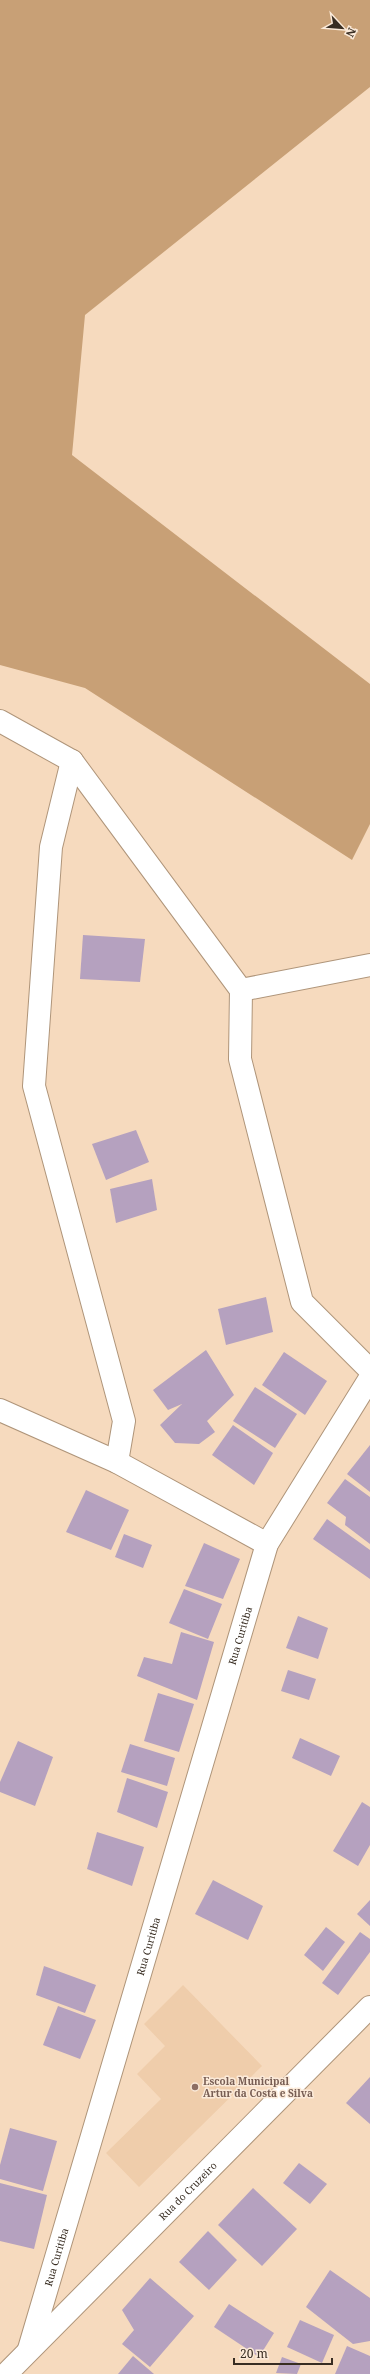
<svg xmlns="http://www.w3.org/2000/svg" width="370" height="2374" viewBox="0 0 370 2374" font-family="'Noto Serif',serif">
<rect width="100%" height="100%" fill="#f6dabe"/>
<path fill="#efcdab" d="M 183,1985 L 262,2066 L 139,2187 L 106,2153 L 161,2099 L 137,2074 L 165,2046 L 144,2024 Z"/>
<path fill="#c8a076" d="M 0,0 L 370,0 L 370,87 L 85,315 L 72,455 L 370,684 L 370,824 L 352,860 L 85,688 L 0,665 Z"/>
<g fill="#b5a1bf">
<path d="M 83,935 L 145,939 L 140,982 L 80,979 Z"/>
<path d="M 136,1130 L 149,1162 L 106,1180 L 92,1144 Z"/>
<path d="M 152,1179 L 157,1210 L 116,1223 L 110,1189 Z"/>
<path d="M 266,1297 L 273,1332 L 226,1345 L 218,1309 Z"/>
<path d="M 206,1350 L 234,1395 L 207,1421 L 215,1432 L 199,1444 L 175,1443 L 160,1425 L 182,1404 L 168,1410 L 153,1390 Z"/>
<path d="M 284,1352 L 327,1381 L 305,1415 L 262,1385 Z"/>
<path d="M 255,1387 L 297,1414 L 275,1448 L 233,1421 Z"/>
<path d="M 233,1425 L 273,1453 L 254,1485 L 212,1455 Z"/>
<path d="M 370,1445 L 370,1492 L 347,1474 Z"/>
<path d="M 345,1479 L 370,1497 L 370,1544 L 345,1525 L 346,1517 L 327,1503 Z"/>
<path d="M 86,1490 L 129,1510 L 111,1550 L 66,1532 Z"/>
<path d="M 327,1519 L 370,1550 L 370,1579 L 313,1539 Z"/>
<path d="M 124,1534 L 152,1545 L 143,1568 L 115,1557 Z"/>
<path d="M 204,1543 L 240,1559 L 223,1599 L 185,1586 Z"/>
<path d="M 184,1589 L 222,1604 L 208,1639 L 169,1623 Z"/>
<path d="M 298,1616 L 328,1628 L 318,1659 L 286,1648 Z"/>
<path d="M 181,1632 L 214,1642 L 197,1700 L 137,1676 L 144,1657 L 172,1664 Z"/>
<path d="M 288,1670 L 316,1679 L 309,1700 L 281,1691 Z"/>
<path d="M 158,1693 L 194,1704 L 179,1752 L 144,1741 Z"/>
<path d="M 300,1738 L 340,1756 L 331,1776 L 292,1758 Z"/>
<path d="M 18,1741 L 53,1757 L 35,1806 L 0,1792 L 0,1782 Z"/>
<path d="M 130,1744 L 175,1758 L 167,1786 L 121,1772 Z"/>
<path d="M 127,1778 L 168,1792 L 157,1828 L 117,1812 Z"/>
<path d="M 362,1802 L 370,1807 L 370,1845 L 358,1866 L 333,1851 Z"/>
<path d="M 97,1832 L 144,1847 L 132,1886 L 87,1869 Z"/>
<path d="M 213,1880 L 263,1906 L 248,1940 L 195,1914 Z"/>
<path d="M 370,1900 L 370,1926 L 357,1914 Z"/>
<path d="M 326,1927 L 345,1942 L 323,1971 L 304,1955 Z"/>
<path d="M 360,1932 L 370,1939 L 370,1952 L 338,1995 L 322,1983 Z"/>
<path d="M 44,1966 L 96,1985 L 85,2013 L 36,1995 Z"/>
<path d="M 58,2006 L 96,2020 L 80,2059 L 43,2045 Z"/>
<path d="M 370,2077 L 370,2124 L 346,2103 Z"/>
<path d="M 10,2128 L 57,2141 L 43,2191 L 0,2179 L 0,2165 Z"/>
<path d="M 299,2163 L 327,2184 L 310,2204 L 283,2183 Z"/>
<path d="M 0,2183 L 47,2195 L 34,2249 L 0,2241 Z"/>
<path d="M 253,2188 L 297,2229 L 262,2266 L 218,2225 Z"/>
<path d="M 208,2231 L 237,2260 L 209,2290 L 179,2262 Z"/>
<path d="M 330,2270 L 370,2298 L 370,2341 L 353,2344 L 306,2307 Z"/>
<path d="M 150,2278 L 194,2316 L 150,2367 L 122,2344 L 134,2330 L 122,2310 Z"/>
<path d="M 229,2304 L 274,2333 L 259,2357 L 214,2327 Z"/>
<path d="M 300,2320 L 334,2335 L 322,2363 L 287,2347 Z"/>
<path d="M 347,2346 L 370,2356 L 370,2374 L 335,2374 Z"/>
<path d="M 133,2356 L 154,2374 L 118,2374 Z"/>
<path d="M 282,2357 L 301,2364 L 297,2374 L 276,2373 Z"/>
</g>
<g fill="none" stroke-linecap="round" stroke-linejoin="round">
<defs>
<g id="minor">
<path d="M 0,721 L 72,761 L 241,990 L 240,1059 L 302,1302 L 370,1370"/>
<path d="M 72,761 L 51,847 L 34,1086 L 124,1421 L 117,1462"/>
<path d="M 241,990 L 370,965"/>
<path d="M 0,1410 L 117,1462 L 267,1544"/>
<path id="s1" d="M 29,2349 L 267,1544 L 370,1378"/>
<path id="s2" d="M 6,2374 L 370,2007"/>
</g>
</defs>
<use href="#minor" stroke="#af957a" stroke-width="24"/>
<use href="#minor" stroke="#fff" stroke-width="22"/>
</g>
<circle fill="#8d6e63" stroke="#fbead9" stroke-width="1.5" cx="195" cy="2087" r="4"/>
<g text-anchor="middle" stroke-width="3" stroke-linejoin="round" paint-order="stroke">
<g font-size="10" fill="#382d22" stroke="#fbead9">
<text dy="4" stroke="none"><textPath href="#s1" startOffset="744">Rua Curitiba</textPath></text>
<text dy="4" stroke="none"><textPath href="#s1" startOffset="420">Rua Curitiba</textPath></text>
<text dy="4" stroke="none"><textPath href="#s2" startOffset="258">Rua do Cruzeiro</textPath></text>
<text dy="4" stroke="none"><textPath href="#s1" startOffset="96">Rua Curitiba</textPath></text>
</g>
<g font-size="10" font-weight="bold" fill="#785e54" stroke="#fbead9" text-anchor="start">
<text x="203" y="2085">Escola Municipal<tspan x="203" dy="12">Artur da Costa e Silva</tspan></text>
</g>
</g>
<g transform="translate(342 28) rotate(116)" stroke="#fbead9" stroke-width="3" paint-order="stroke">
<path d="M0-3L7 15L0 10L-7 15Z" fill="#382d22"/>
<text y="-6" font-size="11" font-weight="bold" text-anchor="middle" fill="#382d22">N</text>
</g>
<path d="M234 2358v6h98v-6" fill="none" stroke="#382d22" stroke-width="2"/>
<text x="240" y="2358" font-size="12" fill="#382d22" stroke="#fbead9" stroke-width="3" paint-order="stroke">20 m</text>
</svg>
